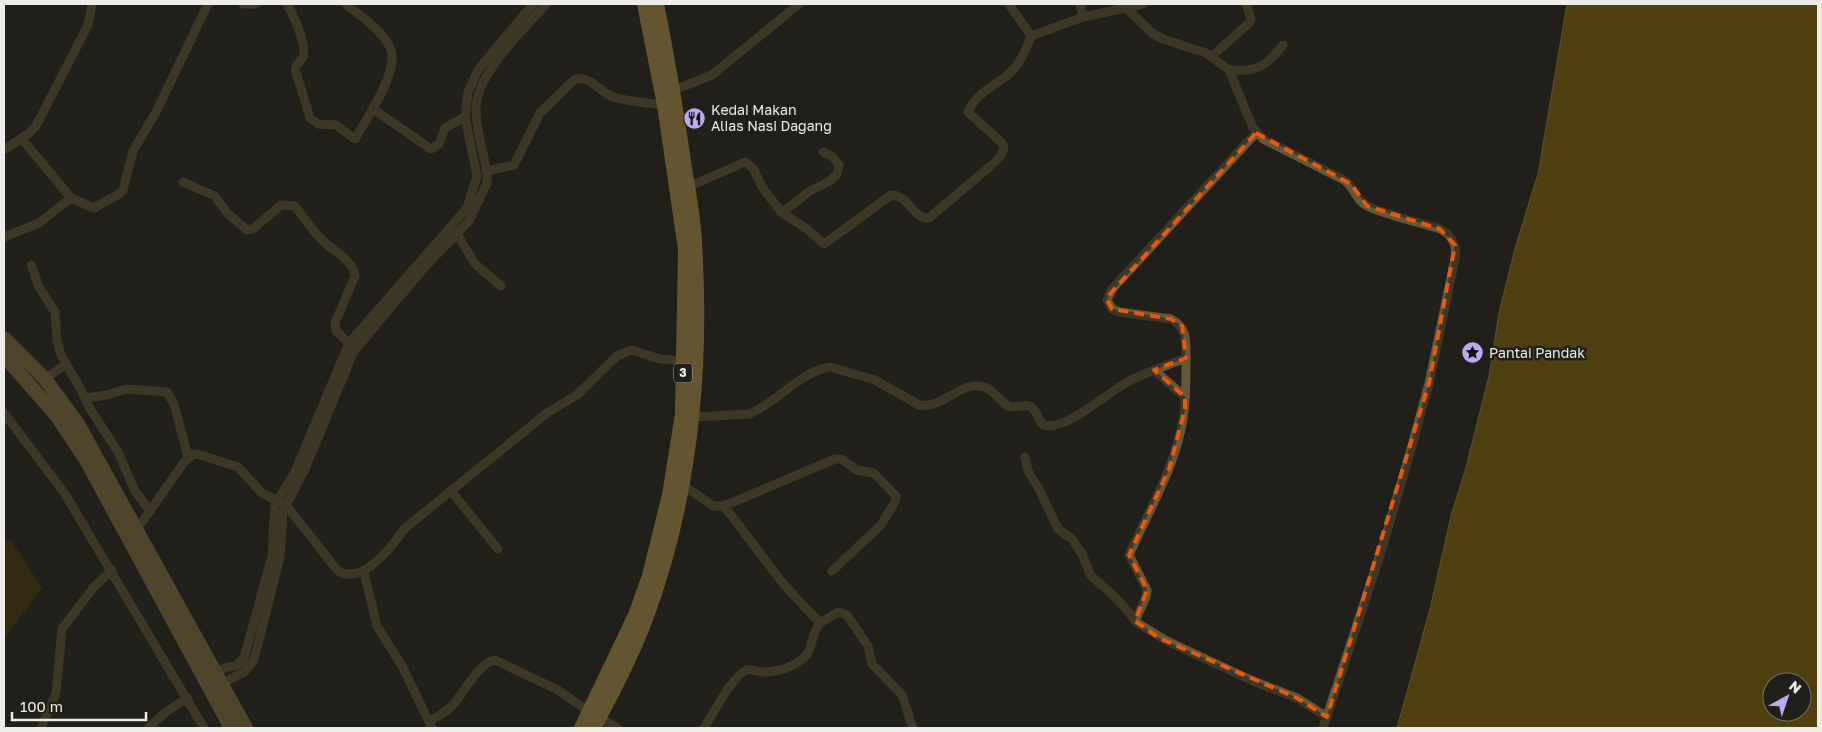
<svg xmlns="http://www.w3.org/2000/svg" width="1822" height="732" viewBox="0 0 1822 732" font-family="'Golos Text',sans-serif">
<rect width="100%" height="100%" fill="#211f1a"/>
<path fill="#4d3905" d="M 11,540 L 42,588 L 4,639 L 4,542 Z"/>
<path fill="#8a6804" stroke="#a89048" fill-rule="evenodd" d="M 1567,4 L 1818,4 L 1818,728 L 1397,728 L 1430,609 L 1451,516 L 1465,471 L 1489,376 L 1499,313 L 1516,245 L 1538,174 ZM 1772,682 L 1802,682 L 1802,712 L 1772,712 Z"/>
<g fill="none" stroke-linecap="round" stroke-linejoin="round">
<g stroke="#645637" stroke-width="9">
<path d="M 243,4 L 256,4"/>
<path d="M 287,4 C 293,14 307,45 303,56 C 302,61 296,64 295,69 L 310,118 L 318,124 L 336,125 L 355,139 C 366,119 401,70 390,47 C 382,30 360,16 346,4"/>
<path d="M 1009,4 L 1031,36 L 1083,17 L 1143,4"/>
<path d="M 1080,4 L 1083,17"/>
<path d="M 1127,9 L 1152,33 L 1163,39 L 1206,53 L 1229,70 L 1253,128 L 1263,139 L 1344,180 C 1354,187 1355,198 1364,204 C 1377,213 1422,223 1440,229 C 1451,234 1455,242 1456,254 L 1429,383 L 1412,446 L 1383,546 L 1323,728"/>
<path d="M 1212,56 L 1249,23 L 1251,19 L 1246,4"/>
<path d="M 1229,70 C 1257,72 1266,67 1283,45"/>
<path d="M 674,90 L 712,75 L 799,4"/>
<path d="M 373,109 L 431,149 L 439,144 L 445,128 L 465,117"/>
<path d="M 22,139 L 71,198"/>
<path d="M 4,150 L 29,133 L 36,126 L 88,25 L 92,4"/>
<path d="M 487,171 L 514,165 L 540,113 L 574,80 C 587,74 598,89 609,95 C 618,101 651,103 664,105"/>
<path d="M 183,182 L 215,196 L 227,213 L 247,230 L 254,228 L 281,205 L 295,206 C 303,217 311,228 320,238 C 330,250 353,258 355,276 L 335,323 L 336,331 L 349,343"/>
<path d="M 688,187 L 745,162 L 753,168 L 762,187 L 781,212 L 807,229 L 824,244 L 891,195 C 908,194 913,220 929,218 L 994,163 L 1002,154 L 1004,147 L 1001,142 L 968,112 C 976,91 1001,84 1015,68 C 1023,58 1027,47 1031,36"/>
<path d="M 781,212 C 791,207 798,200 807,193 C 819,184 838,183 839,165 L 833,157 L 823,152"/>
<path d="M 457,234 L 475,264 L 501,286"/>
<path d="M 4,237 L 39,223 L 71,198 L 94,208 L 119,194 L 123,190 L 133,151 L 156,112 L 208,4"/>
<path d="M 31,265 L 39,287 L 55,312 L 57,341 L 61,355 L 80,388 L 89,407 L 118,452 L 135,491 L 150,511"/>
<path d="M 1154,370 L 1185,397"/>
<path d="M 45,379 L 66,364"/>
<path d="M 85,398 L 107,395 L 126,389 L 167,392 L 174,404 L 188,457"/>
<path d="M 4,413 L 65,494 L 204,728"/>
<path d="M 694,417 L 749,414 C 777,403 799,372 830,367 L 875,380 L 919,405 C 943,410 963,377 987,388 C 995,392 1000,401 1008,406 C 1015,409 1028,402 1033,409 C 1037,413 1039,420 1043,425 C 1067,432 1108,391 1131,380 C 1149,371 1168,365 1186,358"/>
<path d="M 1025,457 L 1028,471 L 1039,489 L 1058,529 L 1072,539 L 1082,554 L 1091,576 L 1115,597 L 1139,624 L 1167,641 L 1253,681 L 1297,698 L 1327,717"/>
<path d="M 683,485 L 713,506 L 724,506 L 785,586 L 820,623 L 838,612 L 847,615 L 868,646 L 872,664 L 902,695 L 913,728"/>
<path d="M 451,491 L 498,549"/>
<path d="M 724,506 L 835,459 L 841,459 L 857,470 L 874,473 L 896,496 L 896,500 L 881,525 L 832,571"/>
<path d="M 137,529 L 185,461 L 192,455 L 197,454 L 238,467 L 262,493 L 286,505 L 337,570 C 361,587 392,547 404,529 L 547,413 L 577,395 L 617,356 L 631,350 L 660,359 L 683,361"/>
<path d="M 364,572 L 377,626 L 402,666 L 432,728"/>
<path d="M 1135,621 L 1146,597 L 1147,590 L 1129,555 C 1149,510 1175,468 1183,419 C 1186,400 1186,381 1186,362 C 1186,344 1188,327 1171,319 L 1119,312 L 1112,309 L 1107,300 L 1112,289 L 1256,133"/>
<path d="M 214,671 L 237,665 L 244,658 L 272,556 L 275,504 L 294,474 L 349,343 L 467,208 L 477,176 L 465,117 L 468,92 L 478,70 L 533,4"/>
<path d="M 221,684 L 244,672 L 254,660 L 280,557 L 283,512 L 305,469 L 354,351 L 424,268 L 469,221 L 487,183 L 487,176 C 485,154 475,130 476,108 C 478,71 523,31 546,4"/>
<path d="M 600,718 L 617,728"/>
<path d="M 430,721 C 438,716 447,712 453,705 C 463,694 479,662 495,660 L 556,689 L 590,712"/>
<path d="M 41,728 L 56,693 L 62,629 L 93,588 L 112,570"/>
<path d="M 148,728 L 167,711 L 188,698"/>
<path d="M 704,728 C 713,715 733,674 747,670 C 752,669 758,672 763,672 C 778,672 793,667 805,657 C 813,650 810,635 820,623"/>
</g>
<g stroke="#8b7442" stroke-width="14">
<path d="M 4,338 L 45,379 L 78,424 L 246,728"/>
<path d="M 4,356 L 56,415 L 87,462 L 231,728"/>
</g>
<g stroke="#b8964d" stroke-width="14">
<path d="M 581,728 L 635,615 L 649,576 L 669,495 L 682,414 L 685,249 L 664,105 L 644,4"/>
<path d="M 594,728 C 613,693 632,656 646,619 C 691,498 703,371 695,243 C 694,218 689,193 685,168 C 677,113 668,58 657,4"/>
</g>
</g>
<path d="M0 0H1822V732H0ZM 1256,133 L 1351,184 L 1367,206 L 1440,229 L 1455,245 L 1429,383 L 1327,717 L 1297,698 L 1159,638 L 1135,621 L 1147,590 L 1129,555 L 1169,469 L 1185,409 L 1185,397 L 1154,370 L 1186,358 L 1182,326 L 1171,319 L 1112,309 L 1107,300 L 1109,295 Z" fill="#211f1a" fill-opacity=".55" fill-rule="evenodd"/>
<path fill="none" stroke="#e8590c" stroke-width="4" stroke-dasharray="10 6" stroke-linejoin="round" d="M 1256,133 L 1351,184 L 1367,206 L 1440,229 L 1455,245 L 1429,383 L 1327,717 L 1297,698 L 1159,638 L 1135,621 L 1147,590 L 1129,555 L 1169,469 L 1185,409 L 1185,397 L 1154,370 L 1186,358 L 1182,326 L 1171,319 L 1112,309 L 1107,300 L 1109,295 Z"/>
<defs>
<symbol id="restaurant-disc" viewBox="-11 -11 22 22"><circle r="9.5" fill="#bca9f5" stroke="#211f1a"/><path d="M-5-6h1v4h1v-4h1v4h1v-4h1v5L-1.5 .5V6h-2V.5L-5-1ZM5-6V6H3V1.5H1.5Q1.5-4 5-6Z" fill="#111"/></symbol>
<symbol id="sight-disc" viewBox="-11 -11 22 22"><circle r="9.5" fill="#bca9f5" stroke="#211f1a"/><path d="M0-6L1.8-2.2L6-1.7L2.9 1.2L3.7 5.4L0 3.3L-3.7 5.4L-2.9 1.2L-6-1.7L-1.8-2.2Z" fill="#111"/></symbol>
</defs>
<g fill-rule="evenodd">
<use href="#restaurant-disc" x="682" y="106" width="25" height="25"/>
<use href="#sight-disc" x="1460" y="340" width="25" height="25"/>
</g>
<g text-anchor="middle" stroke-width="5" stroke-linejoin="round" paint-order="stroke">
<rect fill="#211f1a" stroke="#b0aeaa" stroke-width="1" x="674" y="363.5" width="18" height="19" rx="4"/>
<g font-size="12" font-weight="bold" fill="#edece8">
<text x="683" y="377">3</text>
</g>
<g font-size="14" fill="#edece8" stroke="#211f1a" text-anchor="start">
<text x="711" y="115">Kedai Makan<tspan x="711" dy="16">Alias Nasi Dagang</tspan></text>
<text x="1489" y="358">Pantai Pandak</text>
</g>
</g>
<rect width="1822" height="732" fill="none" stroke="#edece8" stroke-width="10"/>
<g transform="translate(1787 697) rotate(40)"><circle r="24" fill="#211f1a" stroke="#73716c"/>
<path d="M0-4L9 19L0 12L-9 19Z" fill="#bca9f5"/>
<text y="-8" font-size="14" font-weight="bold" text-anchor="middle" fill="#edece8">N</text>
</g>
<path d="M12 712v8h134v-8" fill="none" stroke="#edece8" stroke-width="2.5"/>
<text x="20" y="712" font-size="15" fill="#edece8" stroke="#211f1a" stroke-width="4" paint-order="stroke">100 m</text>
</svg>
